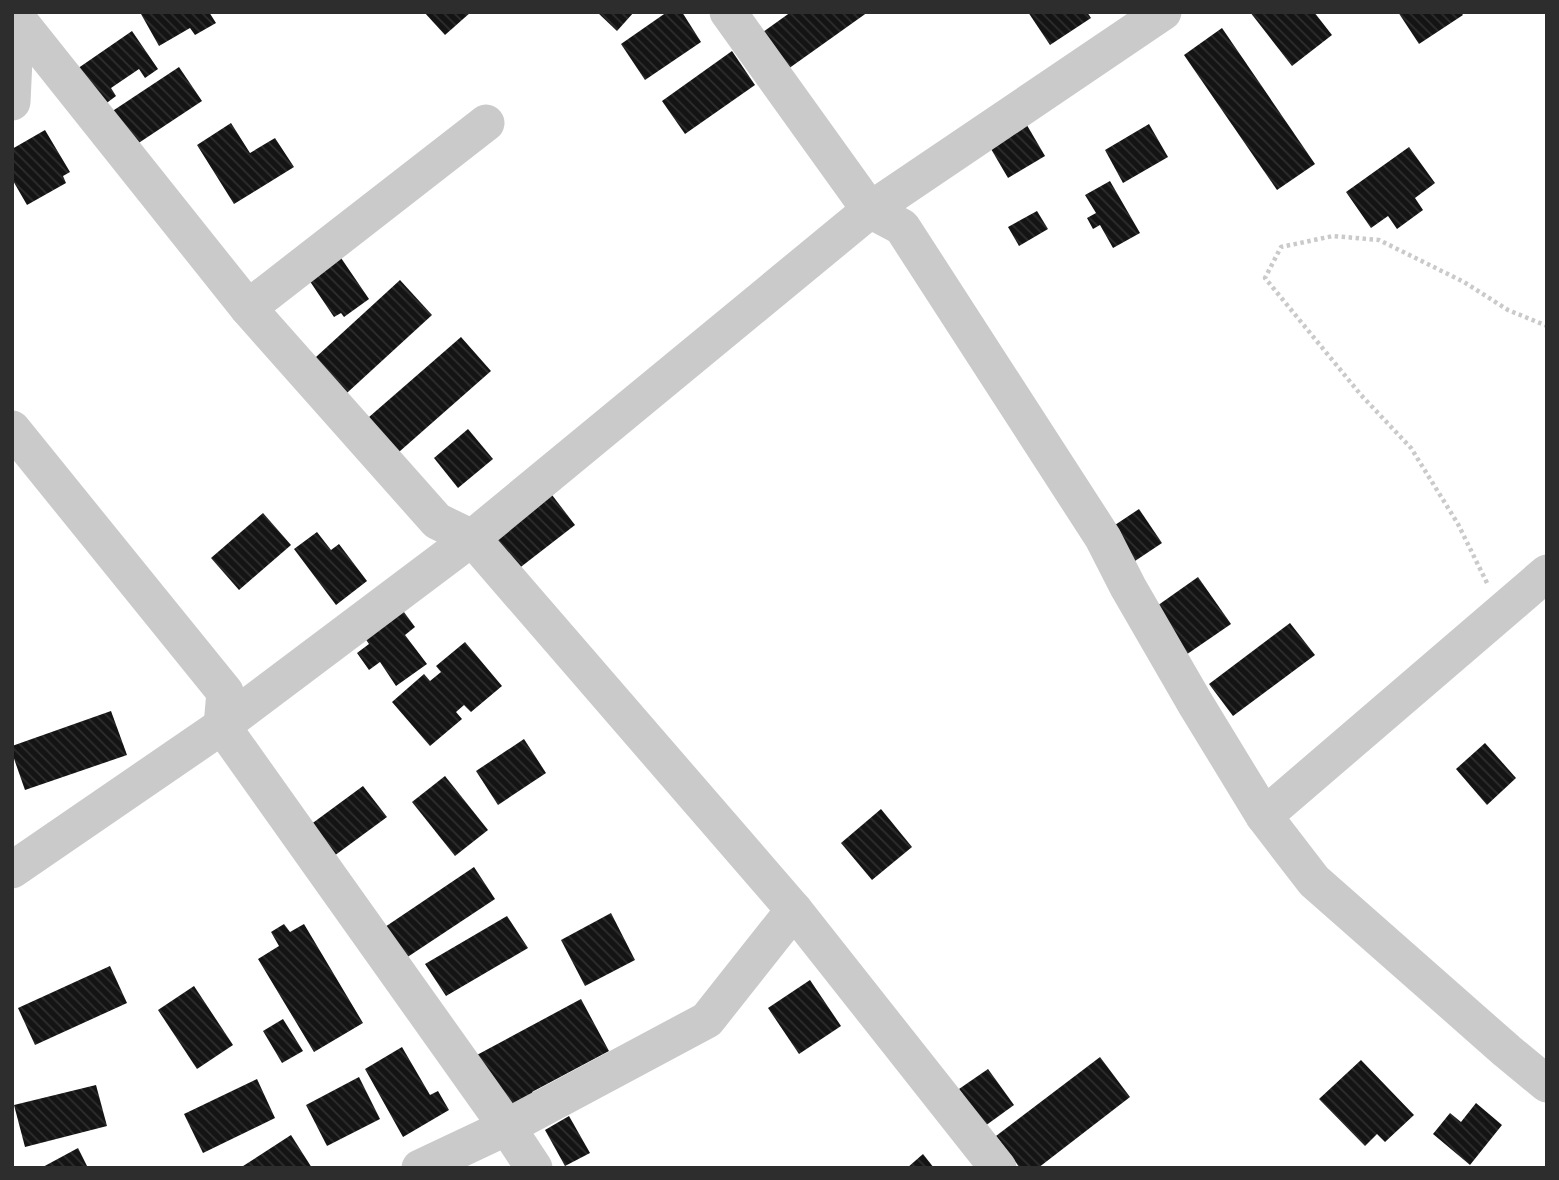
<svg xmlns="http://www.w3.org/2000/svg" width="1559" height="1180" viewBox="0 0 1559 1180" font-family="Quicksand,sans-serif">
<defs>
<pattern id="building-back-hatch" width="6" height="6" patternUnits="userSpaceOnUse" patternTransform="scale(1.75)"><rect width="6" height="6" fill="#141414"/><path d="M-1 5l2 2M0 0l6 6M5-1l2 2" fill="none" stroke="#2e2e2e"/></pattern>
</defs>
<rect width="100%" height="100%" fill="#fff"/>
<g fill="url(#building-back-hatch)">
<path d="M 144,12 L 209,12 L 216,23 L 195,35 L 190,28 L 159,46 L 141,14 Z"/>
<path d="M 424,12 L 471,12 L 445,35 Z"/>
<path d="M 597,12 L 634,12 L 617,31 Z"/>
<path d="M 667,12 L 682,12 L 701,42 L 645,80 L 621,44 Z"/>
<path d="M 791,12 L 868,12 L 788,69 L 763,32 Z"/>
<path d="M 1028,12 L 1087,12 L 1091,18 L 1050,45 Z"/>
<path d="M 1250,12 L 1314,12 L 1332,35 L 1292,66 Z"/>
<path d="M 1398,12 L 1461,12 L 1463,15 L 1419,44 Z"/>
<path d="M 1222,28 L 1315,164 L 1277,190 L 1184,55 Z"/>
<path d="M 132,31 L 158,69 L 145,78 L 139,69 L 111,88 L 116,96 L 100,108 L 74,71 Z"/>
<path d="M 732,51 L 755,85 L 685,134 L 662,101 Z"/>
<path d="M 179,67 L 202,101 L 125,152 L 102,118 Z"/>
<path d="M 1021,115 L 1045,156 L 1008,178 L 984,137 Z"/>
<path d="M 231,123 L 250,153 L 275,138 L 294,167 L 234,204 L 197,145 Z"/>
<path d="M 1149,124 L 1168,157 L 1123,183 L 1105,150 Z"/>
<path d="M 45,130 L 70,172 L 63,176 L 66,183 L 27,205 L 12,179 L 12,149 Z"/>
<path d="M 1409,147 L 1435,183 L 1415,198 L 1423,210 L 1397,229 L 1388,216 L 1371,228 L 1346,192 Z"/>
<path d="M 1110,181 L 1140,233 L 1113,248 L 1100,225 L 1093,229 L 1087,218 L 1096,213 L 1085,195 Z"/>
<path d="M 1037,211 L 1048,229 L 1019,246 L 1008,227 Z"/>
<path d="M 337,252 L 369,299 L 344,317 L 341,313 L 334,317 L 305,274 Z"/>
<path d="M 400,280 L 432,315 L 336,403 L 304,368 Z"/>
<path d="M 461,337 L 491,371 L 391,459 L 361,424 Z"/>
<path d="M 468,429 L 493,459 L 458,488 L 434,458 Z"/>
<path d="M 549,491 L 575,525 L 513,573 L 472,551 Z"/>
<path d="M 1139,509 L 1162,543 L 1135,561 L 1112,527 Z"/>
<path d="M 263,513 L 291,545 L 239,590 L 211,558 Z"/>
<path d="M 317,532 L 331,550 L 339,544 L 367,581 L 336,605 L 294,549 Z"/>
<path d="M 1198,577 L 1231,624 L 1180,659 L 1147,613 Z"/>
<path d="M 398,604 L 415,627 L 405,635 L 427,664 L 396,686 L 380,662 L 369,670 L 357,653 L 369,644 L 360,631 Z"/>
<path d="M 1290,623 L 1315,655 L 1233,716 L 1209,684 Z"/>
<path d="M 465,642 L 502,686 L 471,712 L 464,705 L 456,712 L 462,719 L 430,746 L 392,702 L 424,674 L 430,681 L 441,672 L 436,666 Z"/>
<path d="M 111,711 L 127,755 L 25,790 L 12,753 L 12,746 Z"/>
<path d="M 524,739 L 546,773 L 498,805 L 476,771 Z"/>
<path d="M 1485,743 L 1516,778 L 1487,805 L 1456,769 Z"/>
<path d="M 445,776 L 488,830 L 455,856 L 412,802 Z"/>
<path d="M 363,786 L 387,817 L 334,856 L 310,825 Z"/>
<path d="M 881,809 L 912,847 L 872,880 L 841,843 Z"/>
<path d="M 474,867 L 495,899 L 403,960 L 382,929 Z"/>
<path d="M 611,913 L 635,960 L 585,986 L 561,940 Z"/>
<path d="M 507,916 L 528,948 L 446,996 L 425,964 Z"/>
<path d="M 284,924 L 290,932 L 304,924 L 363,1023 L 314,1052 L 258,959 L 279,946 L 271,932 Z"/>
<path d="M 110,966 L 127,1003 L 35,1045 L 18,1008 Z"/>
<path d="M 810,980 L 841,1026 L 799,1054 L 768,1008 Z"/>
<path d="M 194,986 L 233,1045 L 197,1069 L 158,1010 Z"/>
<path d="M 581,999 L 609,1051 L 532,1092 L 539,1104 L 509,1120 L 475,1056 Z"/>
<path d="M 283,1019 L 303,1051 L 282,1063 L 263,1031 Z"/>
<path d="M 402,1047 L 430,1095 L 438,1091 L 449,1110 L 403,1137 L 365,1069 Z"/>
<path d="M 1100,1057 L 1130,1097 L 1038,1168 L 1020,1168 L 996,1136 Z"/>
<path d="M 1361,1060 L 1414,1115 L 1385,1142 L 1377,1134 L 1365,1146 L 1319,1099 Z"/>
<path d="M 988,1069 L 1014,1105 L 985,1126 L 959,1089 Z"/>
<path d="M 359,1077 L 380,1119 L 327,1146 L 306,1105 Z"/>
<path d="M 257,1079 L 275,1118 L 203,1153 L 184,1114 Z"/>
<path d="M 96,1085 L 107,1126 L 25,1147 L 14,1105 Z"/>
<path d="M 1476,1103 L 1502,1125 L 1470,1165 L 1433,1134 L 1450,1113 L 1461,1122 Z"/>
<path d="M 569,1116 L 590,1153 L 565,1166 L 545,1130 Z"/>
<path d="M 291,1135 L 312,1168 L 240,1168 Z"/>
<path d="M 78,1148 L 88,1168 L 41,1168 Z"/>
<path d="M 923,1154 L 934,1168 L 907,1168 Z"/>
</g>
<g fill="none" stroke-linecap="round" stroke-linejoin="round">
<path stroke="#cacaca" stroke-width="4.5" stroke-dasharray="3.5 3.5" stroke-linecap="butt" d="M 1487,583 L 1458,524 L 1411,448 L 1361,395 L 1265,278 L 1281,247 L 1333,236 L 1379,240 L 1464,282 L 1508,310 L 1547,326"/>
<g stroke="#cacaca" stroke-width="37">
<path d="M 14,12 L 16,17 L 248,308 L 437,521 L 472,538 L 794,910 L 998,1168"/>
<path d="M 728,12 L 870,210 L 1163,12"/>
<path d="M 12,102 L 16,17"/>
<path d="M 248,308 L 486,123"/>
<path d="M 12,429 L 225,692 L 222,726 L 507,1127 L 534,1168"/>
<path d="M 1264,816 L 1547,573"/>
<path d="M 12,870 L 222,726 L 472,538 L 870,210 L 902,227 L 1103,538 L 1128,587 L 1195,703 L 1264,816 L 1314,881 L 1507,1051 L 1547,1084"/>
<path d="M 420,1168 L 507,1127 L 707,1020 L 794,910"/>
</g>
</g>
<rect width="1559" height="1180" fill="none" stroke="#2d2d2d" stroke-width="28"/>
</svg>
